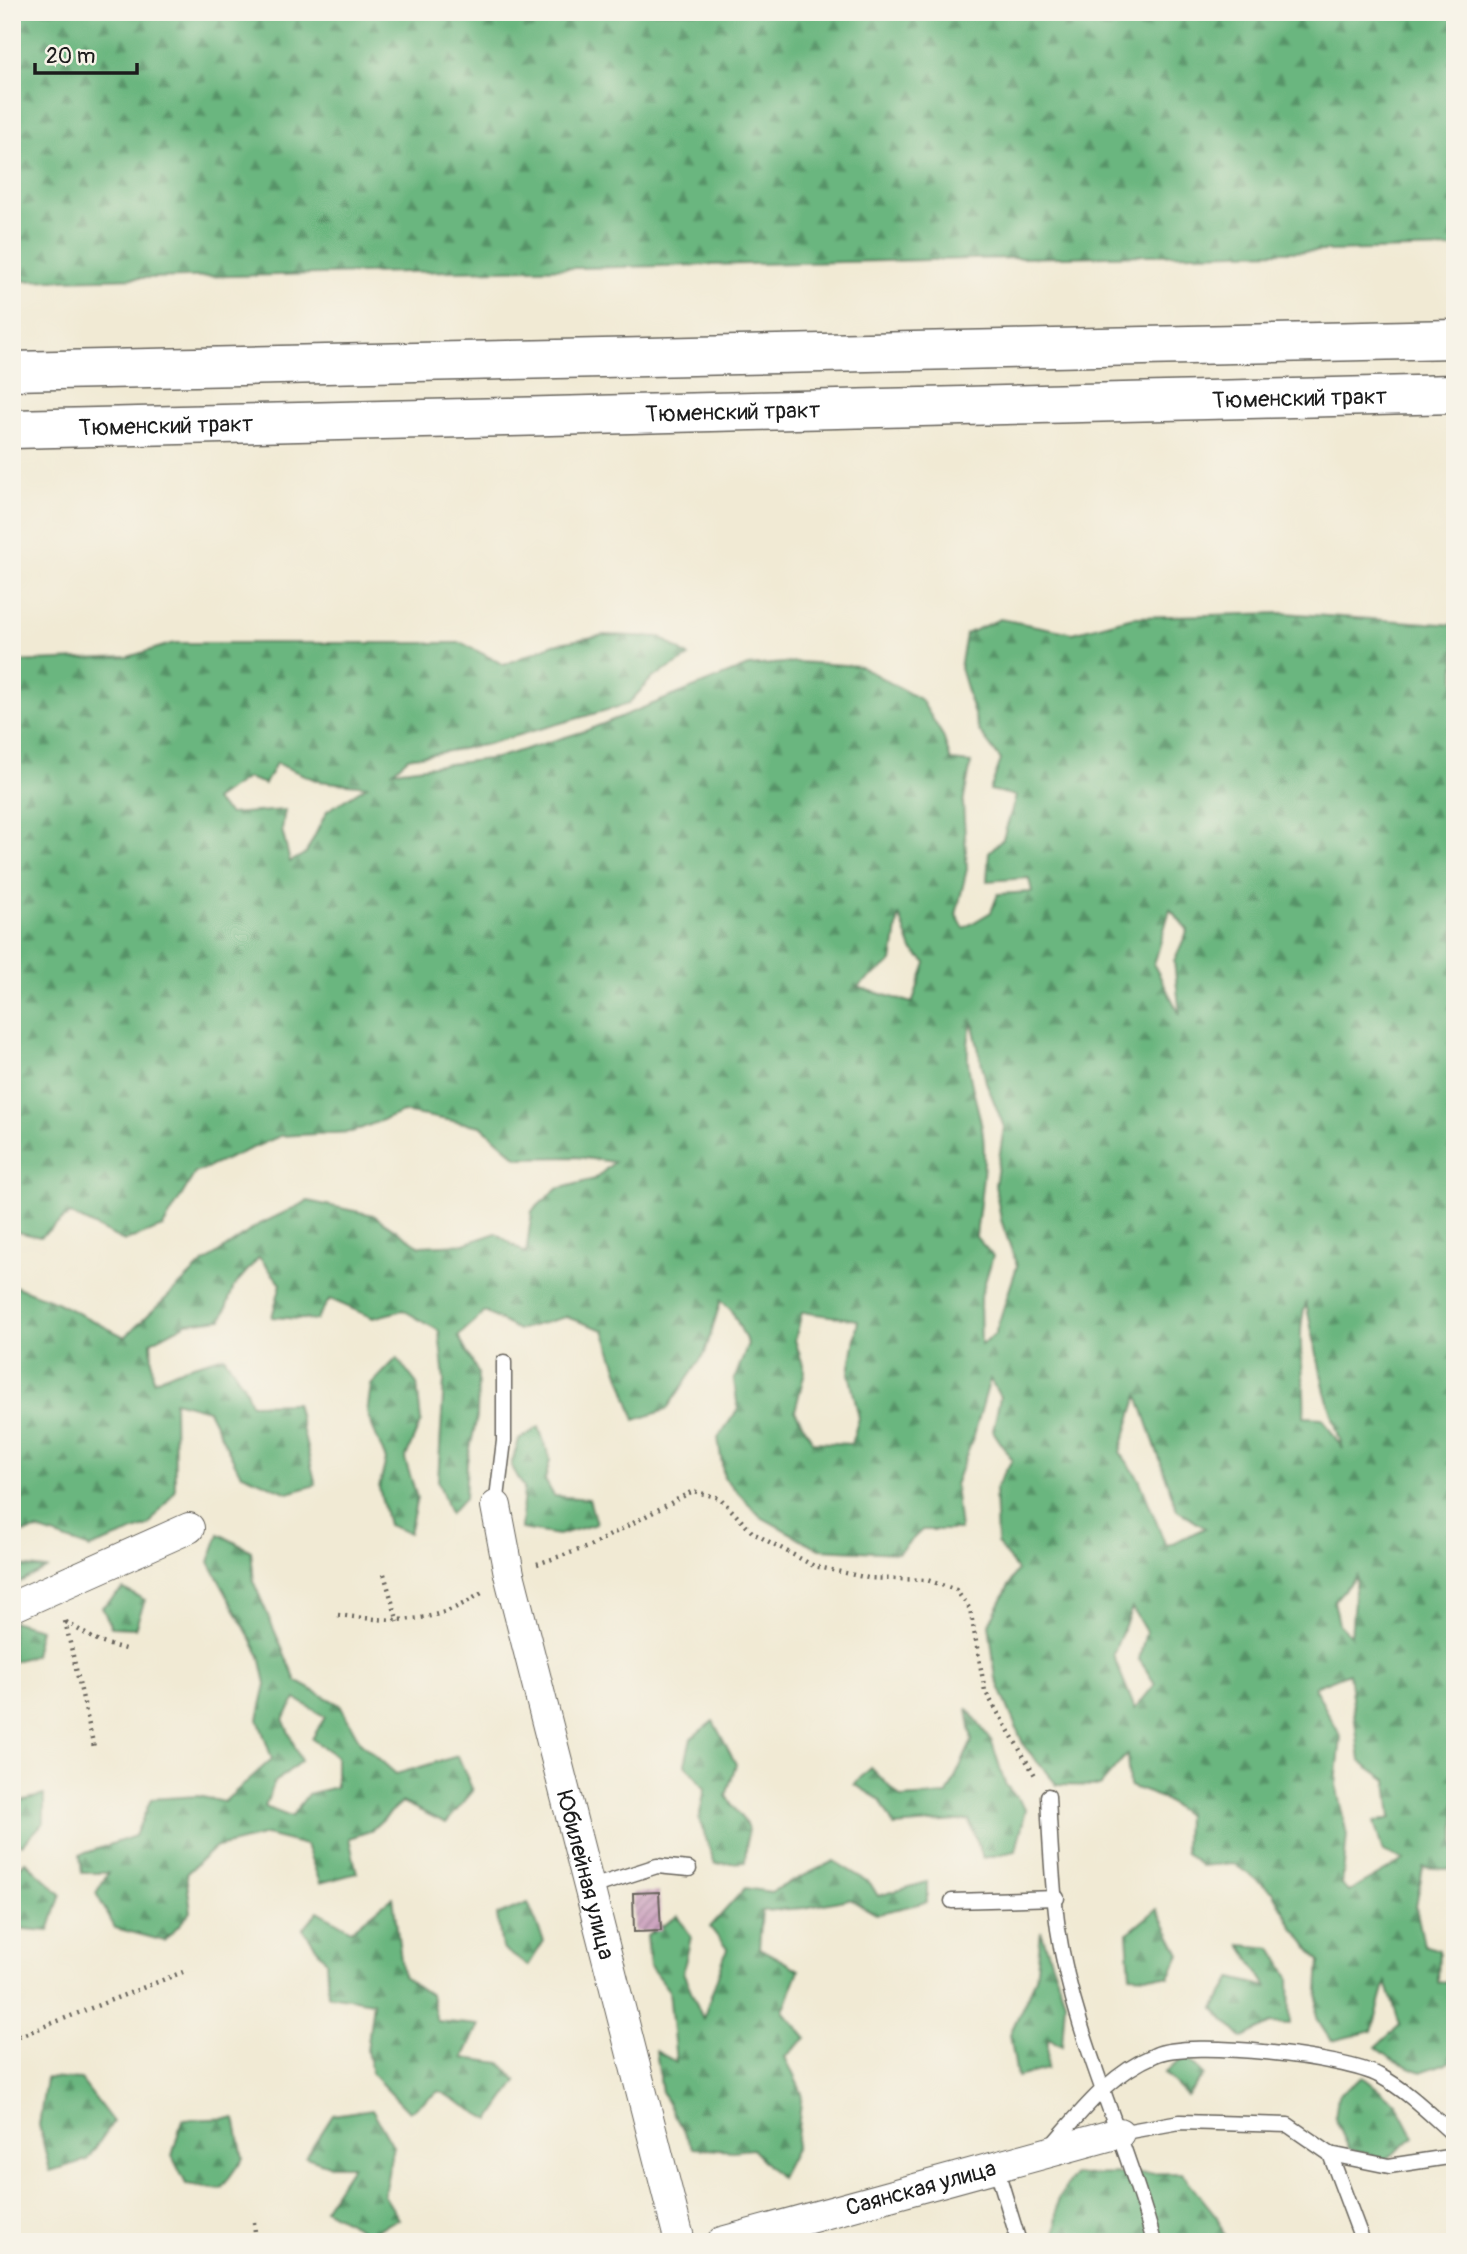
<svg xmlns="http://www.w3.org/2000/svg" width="1467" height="2254" viewBox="0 0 1467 2254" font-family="Pangolin,sans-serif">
<defs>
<pattern id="forest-firs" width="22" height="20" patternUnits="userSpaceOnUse" patternTransform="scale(1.75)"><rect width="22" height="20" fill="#6ab67f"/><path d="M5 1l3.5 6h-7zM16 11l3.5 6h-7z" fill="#569367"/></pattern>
<pattern id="building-hatch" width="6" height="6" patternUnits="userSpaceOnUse" patternTransform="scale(1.75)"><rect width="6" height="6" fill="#cda4c0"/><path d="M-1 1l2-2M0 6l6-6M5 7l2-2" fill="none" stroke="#a6859b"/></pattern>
</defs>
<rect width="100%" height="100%" fill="#f7f3e8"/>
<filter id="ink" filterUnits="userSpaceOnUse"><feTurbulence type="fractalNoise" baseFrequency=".0143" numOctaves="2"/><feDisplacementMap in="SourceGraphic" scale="14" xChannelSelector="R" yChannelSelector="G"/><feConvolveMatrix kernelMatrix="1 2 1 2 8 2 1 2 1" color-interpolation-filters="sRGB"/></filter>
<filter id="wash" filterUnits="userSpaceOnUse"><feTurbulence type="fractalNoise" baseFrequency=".00686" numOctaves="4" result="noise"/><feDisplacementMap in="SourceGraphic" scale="28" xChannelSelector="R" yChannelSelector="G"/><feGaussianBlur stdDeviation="1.57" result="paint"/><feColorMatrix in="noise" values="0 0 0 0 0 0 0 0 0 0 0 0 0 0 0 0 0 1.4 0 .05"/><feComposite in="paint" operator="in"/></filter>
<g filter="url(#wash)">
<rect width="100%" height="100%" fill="#f1ead4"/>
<g fill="url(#forest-firs)" stroke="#43694e" stroke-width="2" fill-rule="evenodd">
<path d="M 12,12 L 1455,12 L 1455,248 L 12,281 Z"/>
<path d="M 1284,613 L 1455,625 L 1455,1870 L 1423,1867 L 1416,1907 L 1424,1945 L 1439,1950 L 1438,1983 L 1455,1979 L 1455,2060 L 1421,2072 L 1393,2060 L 1376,2047 L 1400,2025 L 1386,1982 L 1372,2031 L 1331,2041 L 1316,2018 L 1320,1961 L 1294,1929 L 1273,1892 L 1233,1863 L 1201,1866 L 1185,1852 L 1186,1815 L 1162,1798 L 1129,1786 L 1127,1754 L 1100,1786 L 1057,1785 L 1024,1746 L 996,1679 L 989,1624 L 1017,1570 L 997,1543 L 995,1489 L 1012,1460 L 993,1431 L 1000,1397 L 990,1379 L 974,1435 L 955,1485 L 960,1530 L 922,1530 L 898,1553 L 819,1549 L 761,1517 L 724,1478 L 718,1438 L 738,1409 L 734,1380 L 748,1344 L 732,1311 L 721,1300 L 705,1353 L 666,1410 L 635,1420 L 604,1330 L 566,1317 L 518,1330 L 485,1312 L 458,1336 L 478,1373 L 477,1417 L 467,1462 L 465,1498 L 450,1514 L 438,1481 L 444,1380 L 439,1331 L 403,1310 L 373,1318 L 330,1299 L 316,1320 L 272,1317 L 281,1284 L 259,1257 L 234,1286 L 222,1319 L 187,1323 L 151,1342 L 153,1381 L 183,1368 L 224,1356 L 244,1386 L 251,1404 L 296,1403 L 316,1485 L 288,1493 L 240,1473 L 208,1410 L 174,1401 L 175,1491 L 148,1526 L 90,1548 L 38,1530 L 12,1535 L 12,1285 L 56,1302 L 125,1337 L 201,1265 L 258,1225 L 308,1201 L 373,1215 L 420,1246 L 464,1244 L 496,1233 L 526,1254 L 532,1211 L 557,1189 L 595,1179 L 614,1162 L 576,1157 L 518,1158 L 481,1126 L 403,1112 L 352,1132 L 280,1136 L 195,1173 L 163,1227 L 124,1241 L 70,1214 L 40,1237 L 12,1231 L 12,662 L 128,657 L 174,643 L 462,643 L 504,665 L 554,644 L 604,635 L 661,637 L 689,657 L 651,679 L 628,704 L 484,745 L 408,758 L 393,771 L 496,758 L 585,731 L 748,666 L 797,662 L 860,666 L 921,700 L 943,736 L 951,761 L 971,763 L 963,803 L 967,869 L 956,915 L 964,928 L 991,912 L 998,894 L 1032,892 L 1029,878 L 987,881 L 989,852 L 1003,839 L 1016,796 L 990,790 L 1001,760 L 979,731 L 960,668 L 966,634 L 1000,619 L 1073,633 L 1133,617 ZM 276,763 L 318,781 L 367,786 L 327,811 L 306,853 L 290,862 L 282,830 L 285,810 L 229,814 L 214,800 L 247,778 L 265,784 ZM 1170,909 L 1188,930 L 1174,961 L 1180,1015 L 1154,965 ZM 899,914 L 912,950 L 926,963 L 912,1003 L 857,987 L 892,962 ZM 972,1021 L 986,1082 L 1004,1127 L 995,1185 L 1001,1220 L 1017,1266 L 995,1334 L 981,1345 L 980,1299 L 993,1256 L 976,1237 C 979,1203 988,1163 982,1128 C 974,1086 961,1065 972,1021 ZM 1306,1303 L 1325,1392 L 1343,1449 L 1322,1418 L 1304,1417 C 1307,1378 1294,1340 1306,1303 ZM 802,1312 L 858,1320 L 849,1373 L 859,1418 L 851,1444 L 813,1442 L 795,1411 L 805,1371 L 795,1340 ZM 1138,1395 L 1177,1510 L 1205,1528 L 1166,1546 L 1139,1479 L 1120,1452 ZM 1356,1576 L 1351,1636 L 1339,1624 L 1334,1601 ZM 1132,1608 L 1146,1632 L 1139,1659 L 1155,1684 L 1135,1709 L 1113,1654 ZM 1349,1673 L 1360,1761 L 1387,1780 L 1391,1818 L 1374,1822 L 1383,1852 L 1404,1860 L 1348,1892 L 1342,1885 L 1347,1835 L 1336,1785 L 1341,1737 L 1314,1687 Z"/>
<path d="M 397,1358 L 417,1384 L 421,1421 L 405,1459 L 417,1498 L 409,1533 L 388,1525 L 379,1488 L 386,1460 L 367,1413 L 371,1385 Z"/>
<path d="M 539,1427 L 550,1460 L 545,1480 L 554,1496 L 589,1499 L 596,1524 L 558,1535 L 521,1529 L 524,1488 L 511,1465 L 519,1440 Z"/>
<path d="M 219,1534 L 251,1551 L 254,1583 L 296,1681 L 340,1705 L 360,1742 L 396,1774 L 458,1756 L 473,1791 L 446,1823 L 402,1802 L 370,1831 L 349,1838 L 357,1873 L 320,1883 L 306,1845 L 266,1835 L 214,1848 L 186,1874 L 191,1912 L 164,1941 L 115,1928 L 96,1893 L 108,1873 L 82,1873 L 80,1855 L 135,1836 L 151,1799 L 198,1796 L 224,1802 L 272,1759 L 258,1719 L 266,1684 L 260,1656 L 209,1562 ZM 296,1699 L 325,1717 L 312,1739 L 336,1756 L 336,1787 L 308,1794 L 291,1817 L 265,1807 L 274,1783 L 301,1761 L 283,1719 Z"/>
<path d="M 12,1565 L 46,1569 L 12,1586 Z"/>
<path d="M 123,1589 L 145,1600 L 135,1628 L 111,1627 L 102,1607 Z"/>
<path d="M 12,1621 L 40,1629 L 34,1655 L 12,1662 Z"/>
<path d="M 967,1708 L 992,1742 L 1005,1784 L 1026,1809 L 1016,1851 L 983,1858 L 969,1820 L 894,1826 L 880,1800 L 854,1784 L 871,1768 L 901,1798 L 947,1795 L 972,1741 Z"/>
<path d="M 713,1721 L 736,1764 L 726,1796 L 748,1827 L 745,1862 L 715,1864 L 699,1819 L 705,1788 L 685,1764 L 691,1738 Z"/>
<path d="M 44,1795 L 44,1822 L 22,1845 L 12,1840 L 12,1803 Z"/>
<path d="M 25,1861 L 61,1894 L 49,1931 L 12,1928 L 12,1875 Z"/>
<path d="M 834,1861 L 870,1883 L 878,1896 L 927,1882 L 927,1902 L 876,1914 L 849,1899 L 804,1908 L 762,1911 L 759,1948 L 799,1970 L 783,2011 L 806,2038 L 785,2057 L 802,2093 L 796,2147 L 780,2178 L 752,2149 L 733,2151 L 693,2148 L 662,2093 L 656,2051 L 676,2062 L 669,1991 L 650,1966 L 647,1936 L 678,1916 L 691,1937 L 683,1972 L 703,2019 L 727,1949 L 710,1927 L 745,1888 L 771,1892 Z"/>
<path d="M 393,1897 L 403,1976 L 431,1995 L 437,2021 L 479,2025 L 463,2058 L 501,2063 L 517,2081 L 490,2120 L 439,2091 L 409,2112 L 372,2074 L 367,2051 L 373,2002 L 328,1995 L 326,1961 L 303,1929 L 318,1911 L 351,1930 Z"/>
<path d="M 528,1903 L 544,1941 L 528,1966 L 502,1948 L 497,1915 Z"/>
<path d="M 1157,1909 L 1180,1954 L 1169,1977 L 1130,1975 L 1127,1934 Z"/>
<path d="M 1041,1931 L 1065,2001 L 1062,2046 L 1048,2038 L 1047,2069 L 1017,2077 L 1010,2034 L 1036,1978 Z"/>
<path d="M 1241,1945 L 1272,1948 L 1289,1977 L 1290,2024 L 1271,2023 L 1242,2038 L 1214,2009 L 1232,1978 L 1267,1987 Z"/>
<path d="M 1185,2057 L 1204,2075 L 1187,2096 L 1164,2073 Z"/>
<path d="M 1363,2077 L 1396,2103 L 1414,2137 L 1386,2159 L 1349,2149 L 1335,2118 L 1338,2095 Z"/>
<path d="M 46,2078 L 81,2080 L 113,2122 L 87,2160 L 50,2171 L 39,2125 Z"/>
<path d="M 372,2109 L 393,2146 L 384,2195 L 399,2219 L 368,2233 L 324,2209 L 353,2165 L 329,2165 L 306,2157 L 333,2115 Z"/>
<path d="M 235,2118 L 243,2158 L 221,2189 L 186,2184 L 172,2156 L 182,2120 Z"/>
<path d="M 1182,2173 L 1217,2217 L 1227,2242 L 1055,2242 L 1058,2199 L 1074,2175 Z"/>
</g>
<g id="blocks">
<path fill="url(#building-hatch)" d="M 659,1892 L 661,1931 L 634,1932 L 633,1893 Z"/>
</g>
</g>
<g filter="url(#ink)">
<use href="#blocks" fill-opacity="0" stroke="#67645c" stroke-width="2"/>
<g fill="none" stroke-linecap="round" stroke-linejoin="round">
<defs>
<g id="lane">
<path d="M 496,1506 L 504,1441 L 504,1362"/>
<path d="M 1048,1796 C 1050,1840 1052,1886 1058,1929 C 1074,2037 1126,2137 1154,2242"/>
<path d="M 589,1888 L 657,1866 L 689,1869"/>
<path d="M 952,1901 L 1057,1898"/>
<path d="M 1119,2133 L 1180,2122 L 1288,2125 L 1330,2154 L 1389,2166 L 1455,2156"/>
<path d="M 1052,2145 C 1083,2110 1110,2074 1155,2055 C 1190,2039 1346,2057 1380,2076 C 1408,2091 1432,2116 1455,2136"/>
<path d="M 1330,2154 L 1363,2242"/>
<path d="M 996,2167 L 1019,2242"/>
</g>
<g id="street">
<path id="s1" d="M 496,1506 L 509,1574 L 680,2242"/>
<path d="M 12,1607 L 189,1528"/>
<path id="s2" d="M 722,2242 L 1119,2133"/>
</g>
<g id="primary">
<path d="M 12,371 L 1455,339"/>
<path id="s3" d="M 12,429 L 1455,394"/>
</g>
</defs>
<use href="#lane" stroke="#67645c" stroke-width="17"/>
<use href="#street" stroke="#67645c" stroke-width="32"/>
<use href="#primary" stroke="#67645c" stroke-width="41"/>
<g stroke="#67645c" stroke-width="4.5" stroke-dasharray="2 5" stroke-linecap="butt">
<path d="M 537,1564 L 588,1547 L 693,1491 L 720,1498 L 753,1533 L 814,1566 L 868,1578 L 927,1580 L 956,1590 L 970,1609 L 985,1691 L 1036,1777"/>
<path d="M 384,1574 L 398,1622"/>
<path d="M 338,1615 C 395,1622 433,1626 483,1592"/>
<path d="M 65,1621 L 94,1747"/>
<path d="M 66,1622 L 99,1642 L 125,1649"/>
<path d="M 12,2039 L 183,1972"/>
<path d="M 254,2222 L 256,2242"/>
</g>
<use href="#lane" stroke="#fff" stroke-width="14"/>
<use href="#street" stroke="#fff" stroke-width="30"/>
<use href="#primary" stroke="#fff" stroke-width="38"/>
</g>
</g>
<g text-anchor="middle" stroke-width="6" stroke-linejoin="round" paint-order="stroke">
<g font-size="23" fill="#1c1c1c" stroke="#f7f3e8">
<text dy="8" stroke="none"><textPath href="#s3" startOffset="1288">Тюменский тракт</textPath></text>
<text dy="8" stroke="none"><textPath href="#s3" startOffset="721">Тюменский тракт</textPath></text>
<text dy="8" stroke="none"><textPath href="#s3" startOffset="154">Тюменский тракт</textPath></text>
<text dy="8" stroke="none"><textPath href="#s1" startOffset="380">Юбилейная улица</textPath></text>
<text dy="8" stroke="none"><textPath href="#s2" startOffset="206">Саянская улица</textPath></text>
</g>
</g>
<rect width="1467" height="2254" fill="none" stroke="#f7f3e8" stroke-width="42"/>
<path d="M35 63v10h102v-10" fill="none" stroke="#1c1c1c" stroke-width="3.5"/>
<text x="46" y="63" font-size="21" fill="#1c1c1c" stroke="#f7f3e8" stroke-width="5" paint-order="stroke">20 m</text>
</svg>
